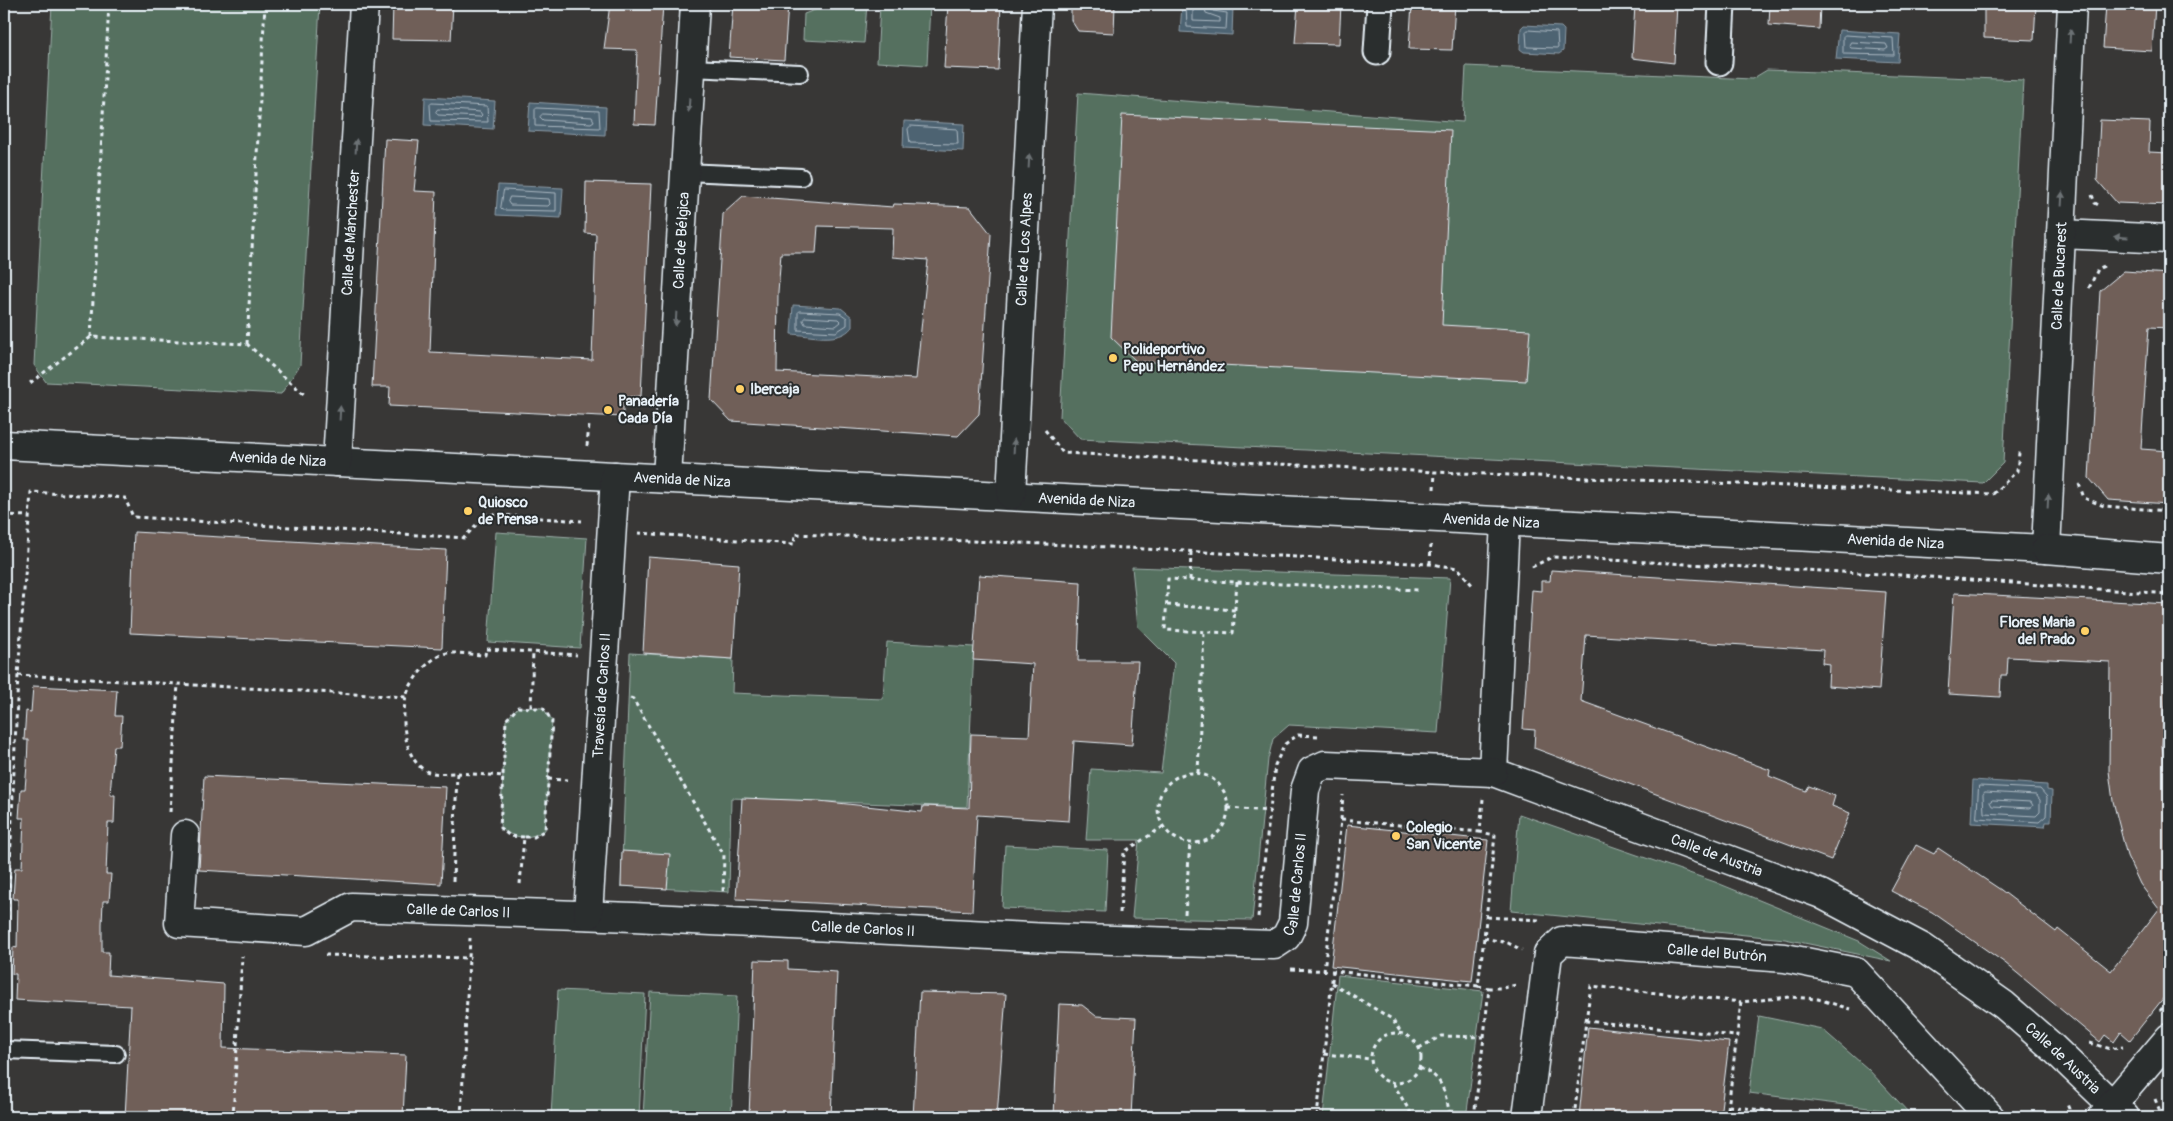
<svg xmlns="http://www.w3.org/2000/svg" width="2173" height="1121" viewBox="0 0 2173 1121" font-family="Pangolin,sans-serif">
<rect width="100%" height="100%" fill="#383736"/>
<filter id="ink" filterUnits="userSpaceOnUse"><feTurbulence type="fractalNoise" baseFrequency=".02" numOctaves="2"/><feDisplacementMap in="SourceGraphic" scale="10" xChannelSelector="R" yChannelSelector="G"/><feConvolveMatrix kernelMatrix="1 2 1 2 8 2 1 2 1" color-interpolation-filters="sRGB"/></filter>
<g filter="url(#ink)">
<g fill="#546f5e" stroke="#9eb0ab">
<path d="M 52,4 L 320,4 L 300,365 L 281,394 L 46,382 L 34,365 Z"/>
<path d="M 831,4 L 867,4 L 864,43 L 803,40 L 804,14 Z"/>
<path d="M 880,4 L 930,4 L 927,65 L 877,62 Z"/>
<path d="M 1466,66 L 1752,79 L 1767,70 L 2023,80 L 2003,463 L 1983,483 L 1080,439 L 1060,417 L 1078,93 L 1463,122 Z"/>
<path d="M 496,532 L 587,538 L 580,648 L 488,642 Z"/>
<path d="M 1132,567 L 1450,578 L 1438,733 L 1289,725 L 1273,739 L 1268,759 L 1252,920 L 1132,918 L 1139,840 L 1086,840 L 1091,769 L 1161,773 L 1174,663 L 1138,627 Z"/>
<path d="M 887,642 L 974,647 L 967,807 L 731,798 L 729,892 L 621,886 L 630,653 L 733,659 L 732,693 L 883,699 Z"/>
<path d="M 518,707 L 543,708 L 552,721 L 545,830 C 529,840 514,839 500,828 L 506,720 Z"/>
<path d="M 1519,814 L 1715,882 L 1859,941 L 1891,961 L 1785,939 L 1511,911 Z"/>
<path d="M 1005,845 L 1108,850 L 1105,912 L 1002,908 Z"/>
<path d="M 1338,975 L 1483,991 L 1467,1111 L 1449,1110 L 1438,1117 L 1323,1117 Z"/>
<path d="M 558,990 L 645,994 L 639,1117 L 551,1117 Z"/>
<path d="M 650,992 L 737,996 L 731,1117 L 643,1117 Z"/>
<path d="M 1759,1016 L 1822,1029 L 1868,1069 L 1909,1113 L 1749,1093 Z"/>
</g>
<g fill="#4e6372" stroke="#8c9ca8">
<path d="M 1182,5 L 1233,7 L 1232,35 L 1180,32 Z"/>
<path d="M 1524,25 L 1561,27 L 1564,30 L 1563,51 L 1559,54 L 1524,52 L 1520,49 L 1521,28 Z"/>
<path d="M 1839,30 L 1900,34 L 1898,62 L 1836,59 Z"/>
<path d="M 425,97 L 495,101 L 493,129 L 424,125 Z"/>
<path d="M 530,102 L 606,107 L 605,135 L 528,131 Z"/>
<path d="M 904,121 L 964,124 L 963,151 L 903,148 Z"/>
<path d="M 498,185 L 563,188 L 561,218 L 496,215 Z"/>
<path d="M 793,305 L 841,308 L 852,317 L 852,327 C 839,344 810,335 791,334 Z"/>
<path d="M 1973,780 L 2047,785 L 2047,790 L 2052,791 L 2051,822 L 2046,822 L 2045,827 L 1971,823 Z"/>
</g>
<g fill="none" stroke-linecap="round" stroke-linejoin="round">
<g stroke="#aab8c2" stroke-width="1">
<path d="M 1186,4 L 1187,27 L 1226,29 L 1227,13 L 1213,11 L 1210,4"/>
<path d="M 1193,4 L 1193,21 L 1220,22 L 1220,18 L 1206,13 L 1204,4"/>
<path d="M 1528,30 L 1557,32 L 1558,48 L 1527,47 L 1526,32 Z"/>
<path d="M 1845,35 L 1893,38 L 1894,55 L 1843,54 L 1843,37 Z"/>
<path d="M 1851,42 L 1886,44 L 1888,48 L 1885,50 L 1851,48 L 1849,46 Z"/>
<path d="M 432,103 L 487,106 L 488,122 L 431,121 L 430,105 Z"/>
<path d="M 537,108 L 599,111 L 600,128 L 535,126 L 535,110 Z"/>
<path d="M 438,109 L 480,112 L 482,115 L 480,117 L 438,115 L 436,112 Z"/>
<path d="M 543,114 L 592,117 L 594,121 L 591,123 L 543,120 L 540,117 Z"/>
<path d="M 911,126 L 957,129 L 958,144 L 910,143 L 908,129 Z"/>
<path d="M 504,190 L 556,193 L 556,211 L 503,210 L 501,208 Z"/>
<path d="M 510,197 L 549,199 L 550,204 L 548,206 L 510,205 L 508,202 Z"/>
<path d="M 800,311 L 840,313 L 847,318 L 847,325 L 836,332 L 798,330 L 798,313 Z"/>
<path d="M 806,317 L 838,319 L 841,322 L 836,326 L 805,324 L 803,320 Z"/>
<path d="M 1979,786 L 2040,789 L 2047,797 L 2046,816 L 2039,822 L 1977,818 Z"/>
<path d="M 1985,792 L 2036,795 L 2040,800 L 2040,812 L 2036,816 L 1984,813 L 1983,795 Z"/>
<path d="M 1993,800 L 2031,802 L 2033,806 L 2030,808 L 1992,806 L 1990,802 Z"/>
</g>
</g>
<g fill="#6f5e58" stroke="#e8f1f8" fill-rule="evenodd">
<path d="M 393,4 L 453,4 L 451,40 L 392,39 Z"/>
<path d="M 610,4 L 663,4 L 655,125 L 634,124 L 637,50 L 604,49 Z"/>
<path d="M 733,4 L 788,4 L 784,60 L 729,57 Z"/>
<path d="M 948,4 L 1001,4 L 998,70 L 944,68 Z"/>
<path d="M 1071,4 L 1115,4 L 1114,33 L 1078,31 L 1071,20 Z"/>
<path d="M 1298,4 L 1341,4 L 1339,44 L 1295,43 Z"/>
<path d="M 1412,4 L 1455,4 L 1452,50 L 1409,49 Z"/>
<path d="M 1635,4 L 1677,4 L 1674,63 L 1632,58 Z"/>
<path d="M 1770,4 L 1820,4 L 1819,29 L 1769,25 Z"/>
<path d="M 1984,4 L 2036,4 L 2034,40 L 1984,38 Z"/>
<path d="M 2106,4 L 2155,4 L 2152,51 L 2103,48 Z"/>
<path d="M 1122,115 L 1451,130 L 1442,325 L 1530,330 L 1526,381 L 1164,362 L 1137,362 L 1111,337 Z"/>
<path d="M 2100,120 L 2150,122 L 2149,152 L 2169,153 L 2169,205 L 2117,203 L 2097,180 Z"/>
<path d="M 385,139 L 419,141 L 414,191 L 436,192 L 430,352 L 592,360 L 596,234 L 585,233 L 586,182 L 651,184 L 641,396 L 623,397 L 623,417 L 389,406 L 390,387 L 372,387 Z"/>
<path d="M 743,196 L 893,207 L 894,204 L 970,207 L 991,234 L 979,414 L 958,436 L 731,421 L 711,400 L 723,214 ZM 818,226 L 893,228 L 892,257 L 928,260 L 916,379 L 777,372 L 778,292 L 781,253 L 816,253 Z"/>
<path d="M 2124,271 L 2169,274 L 2169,328 L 2149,327 L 2141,449 L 2169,451 L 2169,504 L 2108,500 L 2089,478 L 2100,291 Z"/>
<path d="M 134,532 L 446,550 L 442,648 L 130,633 Z"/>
<path d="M 648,557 L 739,564 L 733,659 L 643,653 Z"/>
<path d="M 1551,570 L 1886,592 L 1879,690 L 1828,686 L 1829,664 L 1822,663 L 1823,650 L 1586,635 L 1581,701 L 1770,770 L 1769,776 L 1806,791 L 1809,786 L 1835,796 L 1832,806 L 1850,813 L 1831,860 L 1534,748 L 1535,730 L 1523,729 L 1532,590 L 1541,591 L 1541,581 L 1550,581 Z"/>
<path d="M 979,575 L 1081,582 L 1078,661 L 1138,661 L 1132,745 L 1074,741 L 1069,821 L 977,815 L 972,911 L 736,899 L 742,798 L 819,801 L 922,812 L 923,806 L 969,808 L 971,734 L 1029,736 L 1033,664 L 973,660 Z"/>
<path d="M 1954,593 L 2169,604 L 2169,682 L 2164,715 L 2162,745 L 2169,799 L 2169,991 L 2130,1040 L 2121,1032 L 2114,1042 L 2105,1035 L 2100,1042 L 2005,963 L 1932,912 L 1891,891 L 1916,845 L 1934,854 L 1938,848 L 2001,890 L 2056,932 L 2058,929 L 2111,971 L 2159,909 L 2140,884 L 2127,856 L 2113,801 L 2109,771 L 2110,662 L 2008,657 L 2007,675 L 2001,675 L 2000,697 L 1948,694 Z"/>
<path d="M 33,686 L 117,690 L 115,716 L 122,716 L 120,746 L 114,746 L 110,795 L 115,795 L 114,823 L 108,823 L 107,848 L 106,874 L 111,874 L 109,901 L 103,901 L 102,924 L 102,952 L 109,952 L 108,975 L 224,984 L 223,1048 L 406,1055 L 403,1117 L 125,1117 L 131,1006 L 15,1000 L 16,974 L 12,974 L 13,947 L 17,948 L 18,899 L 13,899 L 15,868 L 22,868 L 24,818 L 19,818 L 21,789 L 25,789 L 27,765 L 28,740 L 24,740 L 26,711 L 31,712 Z"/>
<path d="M 204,776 L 446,787 L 441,884 L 199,870 Z"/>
<path d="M 1347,825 L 1488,840 L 1472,981 L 1331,966 Z"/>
<path d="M 622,851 L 670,854 L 667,889 L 621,886 Z"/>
<path d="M 755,960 L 788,961 L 788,969 L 837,972 L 831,1117 L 749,1117 Z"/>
<path d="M 920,992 L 1006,994 L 997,1117 L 913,1117 Z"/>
<path d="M 1059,1004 L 1082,1005 L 1096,1016 L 1136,1018 L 1131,1117 L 1054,1117 Z"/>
<path d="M 1588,1027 L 1729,1042 L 1720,1117 L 1579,1117 Z"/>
</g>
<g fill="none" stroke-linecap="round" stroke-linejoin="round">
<defs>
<g id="service">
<path d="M 691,68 L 800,73"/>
<path d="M 685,172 L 801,177"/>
<path d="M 4,1050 L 116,1054"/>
</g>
<g id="pedestrian">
<path d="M 1377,52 L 1380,4"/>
<path d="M 1719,62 L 1722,4"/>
</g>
<g id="minor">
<path d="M 2061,234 L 2169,239"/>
<path id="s1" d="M 4,445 L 2046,549 L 2072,4"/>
<path id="s2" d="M 337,462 L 364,4"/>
<path id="s3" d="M 667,478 L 695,4"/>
<path id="s4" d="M 1011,495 L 1037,4"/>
<path id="s5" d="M 1505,521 L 1493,772 L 1821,894 L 1923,948 L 2004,1005 L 2050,1045 L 2125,1117"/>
<path id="s6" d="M 185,835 L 179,923 L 306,931 L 351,907 L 633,917 L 1050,938 L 1274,945 L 1286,937 L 1293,923 L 1305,790 L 1312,771 L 1325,765 L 1493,772"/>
<path id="s7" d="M 588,915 L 615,476"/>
<path id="s8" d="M 1527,1117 L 1548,954 L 1562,941 L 1785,958 L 1856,972 L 1990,1117"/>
<path d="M 2102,1117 L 2169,1038"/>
</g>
<path id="tertiary" d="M 2046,549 L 2169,559"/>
</defs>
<use href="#service" stroke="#e8f1f8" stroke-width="20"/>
<use href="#pedestrian" stroke="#e8f1f8" stroke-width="29"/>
<use href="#minor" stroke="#e8f1f8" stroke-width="31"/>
<use href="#tertiary" stroke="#e8f1f8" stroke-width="31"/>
<g stroke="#e8f1f8" stroke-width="3" stroke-dasharray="4 4" stroke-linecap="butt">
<path d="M 2092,195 L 2095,203 L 2100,206"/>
<path d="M 2089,288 L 2098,269 L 2104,266"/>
<path d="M 91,337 L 109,4"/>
<path d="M 247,344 L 265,4"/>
<path d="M 30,383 L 91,337 L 247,344 L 306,396"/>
<path d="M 1045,430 L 1063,453 L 1435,472 L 1993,494 L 2017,471 L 2019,453 L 2023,453"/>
<path d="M 587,446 L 589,425"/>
<path d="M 2079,484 L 2084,498 L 2104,506 L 2169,511"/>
<path d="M 1434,489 L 1435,472"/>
<path d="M 4,515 L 29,516"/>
<path d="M 638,533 L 794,544 L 795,534 L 1069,545 L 1430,564 L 1458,568 L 1473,586"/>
<path d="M 1430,564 L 1431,545"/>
<path d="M 1532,567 L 1552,557 L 1900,575 L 2169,594"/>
<path d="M 1190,580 L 1191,552"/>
<path d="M 1237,582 L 1233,633 L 1165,630 L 1168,579 L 1190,580 L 1419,590"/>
<path d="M 1167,605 L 1235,610"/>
<path d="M 18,675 L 406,697"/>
<path d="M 630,698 L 633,699 L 724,855 L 723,895"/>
<path d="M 457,773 L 503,776"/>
<path d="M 1198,773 L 1204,632"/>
<circle cx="1193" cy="808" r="35"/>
<path d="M 548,779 L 567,780"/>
<path d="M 1483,799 L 1480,832 L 1495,835 L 1484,938 L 1508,943 L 1522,950"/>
<path d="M 1228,808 L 1269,811"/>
<path d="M 170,812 L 178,684"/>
<path d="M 1341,820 L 1343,795"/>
<path d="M 524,837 L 510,836 L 500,828 L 506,720 L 518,707 L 531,708"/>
<path d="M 453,881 L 457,773 C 449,773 434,775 426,771 C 404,759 401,720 406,697 C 410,682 427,660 443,654 C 451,651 475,655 485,655 L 486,649 L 577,655"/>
<path d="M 520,884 L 524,837 L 534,837 L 545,830 L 552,721 L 543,708 L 531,708 L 533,652"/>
<path d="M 1120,913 L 1124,852 L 1164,826"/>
<path d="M 1185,914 L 1190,842"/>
<path d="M 1258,917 L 1275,765 L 1285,744 L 1298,735 L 1319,736"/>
<path d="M 1487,917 L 1541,920"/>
<path d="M 325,955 L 470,958"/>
<path d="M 1291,969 L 1333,971 L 1478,986 L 1484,938"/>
<path d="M 1324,971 L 1341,820 L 1480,832"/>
<path d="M 1332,983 L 1392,1019 L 1401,1033"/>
<path d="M 1478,986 L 1489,988"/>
<path d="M 4,1007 L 18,675 L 31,492 L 125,498 L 133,517 L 464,538 L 486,514 L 582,521"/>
<path d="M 2160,1011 L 2169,999"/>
<path d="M 1586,1021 L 1591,986 L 1741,1002"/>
<circle cx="1396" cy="1058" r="25"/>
<path d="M 1484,1037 L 1489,988 L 1503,988 L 1516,985"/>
<path d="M 2090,1043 L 2111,1049 L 2123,1047"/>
<path d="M 1419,1048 L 1441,1036 L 1484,1037 L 1474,1117"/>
<path d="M 1324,1054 L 1371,1059"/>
<path d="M 1419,1068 C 1445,1076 1444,1094 1451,1117"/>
<path d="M 1393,1083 L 1413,1117"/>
<path d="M 2155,1099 L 2162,1116 L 2160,1117"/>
<path d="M 1729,1106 L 1818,1117"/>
<path d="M 233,1117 L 242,956"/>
<path d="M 461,1117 L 470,938"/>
<path d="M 1317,1117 L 1333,971"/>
<path d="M 1451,1117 L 1463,1117"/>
<path d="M 1574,1117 L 1586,1021 L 1736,1036"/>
<path d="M 1727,1117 L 1741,1002 L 1789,997 L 1818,999 L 1850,1009"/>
<path d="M 2067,1117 L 2069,1109 L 2067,1104"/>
</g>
<use href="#service" stroke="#2a2d2e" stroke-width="16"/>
<use href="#pedestrian" stroke="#2a2d2e" stroke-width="25"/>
<use href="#minor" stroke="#2a2d2e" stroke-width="28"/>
<use href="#tertiary" stroke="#2a2d2e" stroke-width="28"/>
</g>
<defs><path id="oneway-solid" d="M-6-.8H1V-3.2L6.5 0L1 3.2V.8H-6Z" transform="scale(1.25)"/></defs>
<g fill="#6c7275">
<use href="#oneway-solid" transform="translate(2070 36) rotate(-87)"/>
<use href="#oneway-solid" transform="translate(689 105) rotate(94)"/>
<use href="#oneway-solid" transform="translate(356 146) rotate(-87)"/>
<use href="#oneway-solid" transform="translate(1029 161) rotate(-87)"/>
<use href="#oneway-solid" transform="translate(2062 199) rotate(-87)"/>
<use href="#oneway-solid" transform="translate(2121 237) rotate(-177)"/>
<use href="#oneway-solid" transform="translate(676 319) rotate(93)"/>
<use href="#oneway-solid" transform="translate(340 413) rotate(-87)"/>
<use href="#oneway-solid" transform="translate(1014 446) rotate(-87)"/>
<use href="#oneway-solid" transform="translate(2048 501) rotate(-87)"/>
</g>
</g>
<g fill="#ffd166" stroke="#2a2d2e" stroke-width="2">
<circle cx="1113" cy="358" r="5"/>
<circle cx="740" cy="389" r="5"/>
<circle cx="608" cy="410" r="5"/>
<circle cx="468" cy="511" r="5"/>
<circle cx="2085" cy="631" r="5"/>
<circle cx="1396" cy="836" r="5"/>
</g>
<g text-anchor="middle" stroke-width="4" stroke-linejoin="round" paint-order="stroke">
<g font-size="15" fill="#e8f1f8" stroke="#2a2d2e">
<text dy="5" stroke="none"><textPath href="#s2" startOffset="230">Calle de Mánchester</textPath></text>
<text dy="5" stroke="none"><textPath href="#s3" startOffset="238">Calle de Bélgica</textPath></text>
<text dy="5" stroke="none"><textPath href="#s4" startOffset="246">Calle de Los Alpes</textPath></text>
<text dy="5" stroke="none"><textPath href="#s1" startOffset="2318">Calle de Bucarest</textPath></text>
<text dy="5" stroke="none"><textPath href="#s1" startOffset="274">Avenida de Niza</textPath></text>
<text dy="5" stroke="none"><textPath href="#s1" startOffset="679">Avenida de Niza</textPath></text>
<text dy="5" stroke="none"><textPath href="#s1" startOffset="1084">Avenida de Niza</textPath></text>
<text dy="5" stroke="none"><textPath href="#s1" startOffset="1489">Avenida de Niza</textPath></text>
<text dy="5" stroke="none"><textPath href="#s1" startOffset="1894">Avenida de Niza</textPath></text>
<text dy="5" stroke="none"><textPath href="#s7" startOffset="220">Travesía de Carlos II</textPath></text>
<text dy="5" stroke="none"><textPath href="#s5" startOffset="490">Calle de Austria</textPath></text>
<text dy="5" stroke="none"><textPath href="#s6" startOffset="1259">Calle de Carlos II</textPath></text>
<text dy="5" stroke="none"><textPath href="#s6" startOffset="374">Calle de Carlos II</textPath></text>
<text dy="5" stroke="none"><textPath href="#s6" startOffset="779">Calle de Carlos II</textPath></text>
<text dy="5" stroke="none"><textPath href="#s8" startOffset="339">Calle del Butrón</textPath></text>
<text dy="5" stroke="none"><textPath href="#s5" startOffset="895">Calle de Austria</textPath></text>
</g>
<g font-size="15" font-weight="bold" fill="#e8f1f8" stroke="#2a2d2e" text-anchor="start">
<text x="1123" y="354">Polideportivo<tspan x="1123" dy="17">Pepu Hernández</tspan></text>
<text x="750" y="394">Ibercaja</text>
<text x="618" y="406">Panadería<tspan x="618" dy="17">Cada Día</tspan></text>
<text x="478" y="507">Quiosco<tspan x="478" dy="17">de Prensa</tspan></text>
<text x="2075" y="627" text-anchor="end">Flores Maria<tspan x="2075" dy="17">del Prado</tspan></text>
<text x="1406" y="832">Colegio<tspan x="1406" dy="17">San Vicente</tspan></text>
</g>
</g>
<rect width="2173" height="1121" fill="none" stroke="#2a2d2e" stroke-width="20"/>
<rect x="10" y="10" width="2153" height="1101" fill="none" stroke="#e8f1f8" stroke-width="2" filter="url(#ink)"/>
</svg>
